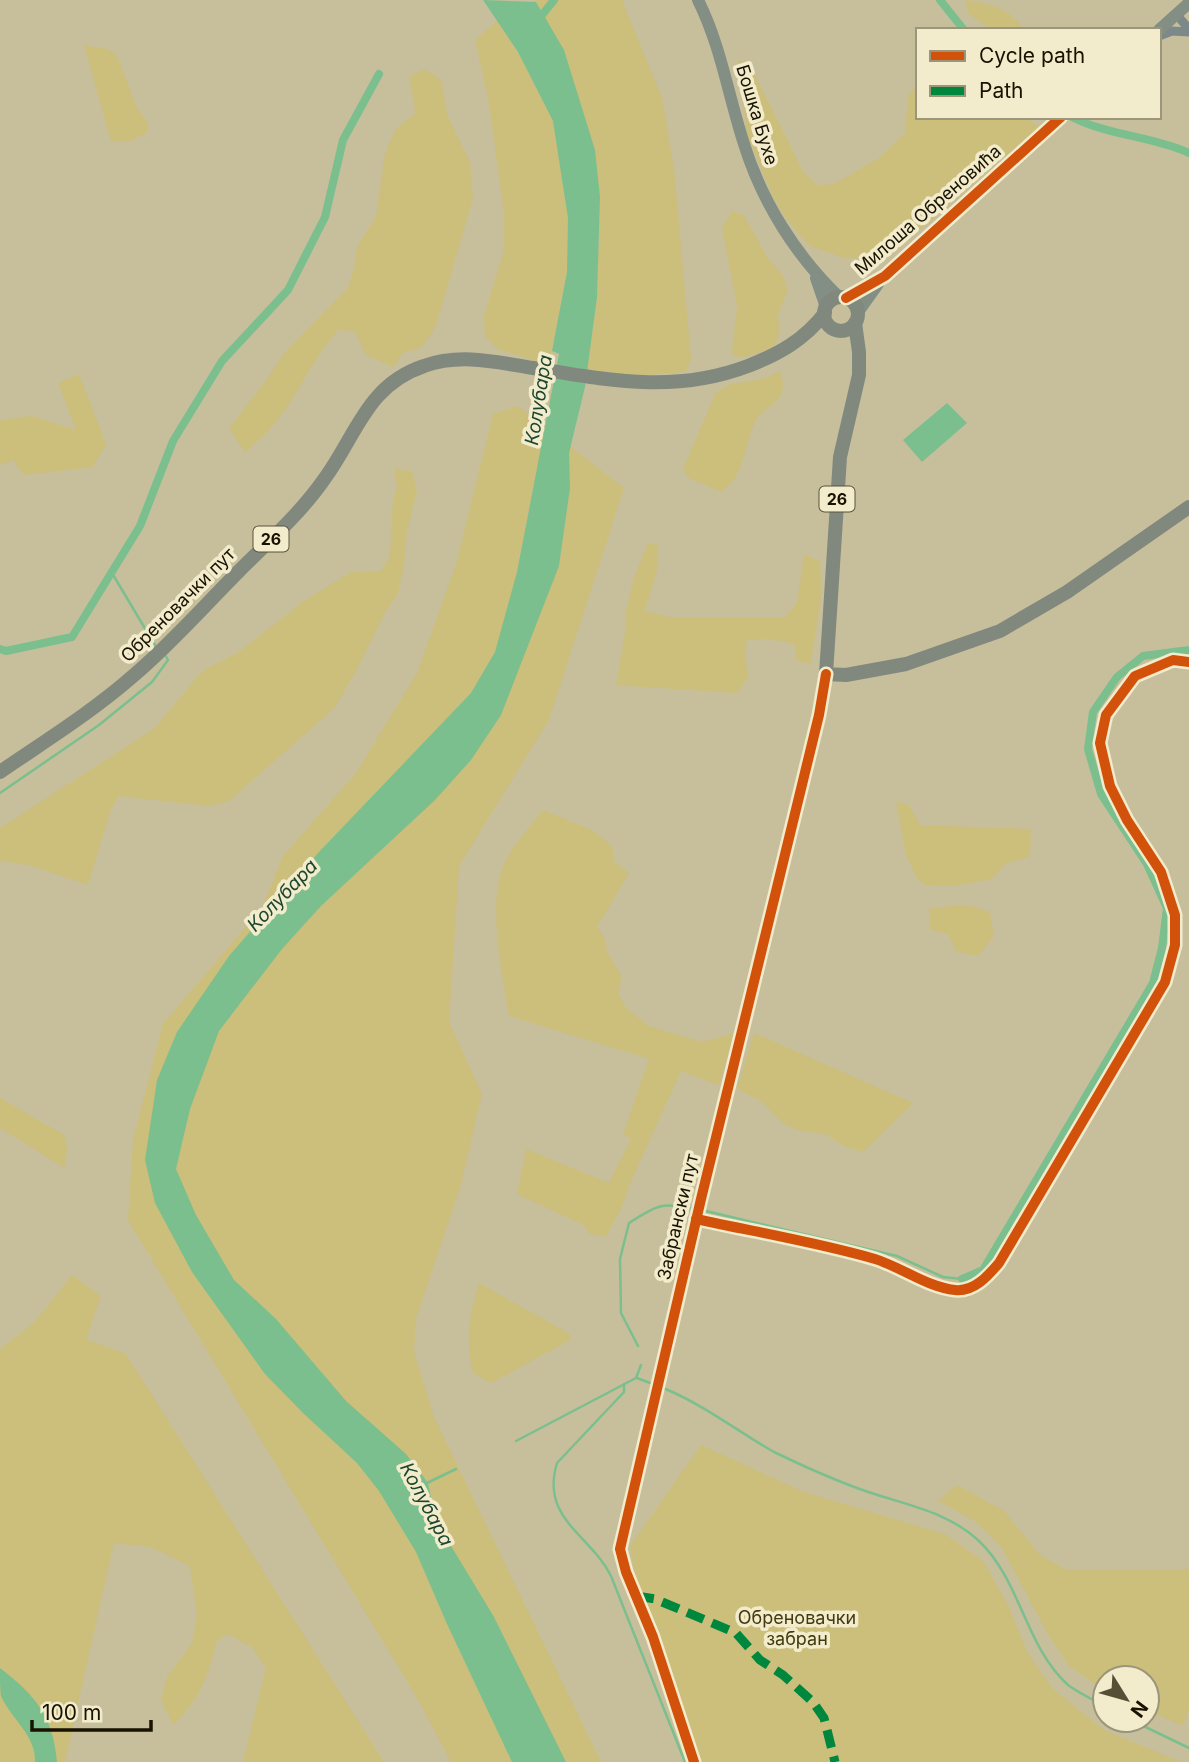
<svg xmlns="http://www.w3.org/2000/svg" width="1189" height="1762" viewBox="0 0 1189 1762" font-family="Inter,sans-serif">
<rect width="100%" height="100%" fill="#c7bf9b"/>
<g fill="#ccbe7b">
<path d="M 535,0 L 622,0 L 662,98 L 674,168 L 691,358 L 686,372 L 633,376 L 587,370 L 597,297 L 600,198 L 595,150 L 580,105 Z"/>
<path d="M 966,0 C 987,3 1014,10 1023,30 L 991,30 L 968,13 Z"/>
<path d="M 497,21 L 518,52 L 553,121 L 561,169 L 568,218 L 567,272 L 552,351 L 549,362 L 545,364 L 498,349 L 485,337 L 484,316 L 504,250 L 504,213 L 489,103 L 475,40 Z"/>
<path d="M 84,45 L 107,49 L 117,55 L 137,108 L 148,123 L 147,133 L 129,141 L 114,142 L 110,138 Z"/>
<path d="M 738,59 L 752,69 L 803,171 L 817,185 L 834,184 L 879,158 L 905,133 L 908,97 L 918,83 L 918,117 L 1025,117 L 1039,127 L 887,258 L 872,255 L 847,259 L 810,246 L 786,219 L 773,197 L 747,134 Z"/>
<path d="M 425,69 L 441,80 L 448,117 L 470,162 L 473,198 L 436,326 L 422,347 L 403,353 L 393,367 L 366,355 L 355,331 L 338,330 C 328,343 317,357 309,371 C 289,404 277,427 245,452 L 229,428 L 265,382 L 285,352 L 348,288 L 354,268 L 357,247 L 376,216 L 385,153 L 396,129 L 416,113 L 409,77 Z"/>
<path d="M 732,211 L 744,215 L 767,257 L 783,276 L 788,290 L 778,314 L 779,330 L 777,341 L 771,349 L 744,357 L 738,357 L 732,353 L 737,306 L 722,228 Z"/>
<path d="M 781,371 C 782,376 783,383 783,388 C 781,403 765,408 758,417 C 744,439 746,477 721,492 L 689,478 L 683,469 L 716,392 L 731,384 L 764,379 Z"/>
<path d="M 79,374 L 106,444 L 93,467 L 24,475 L 13,460 L 0,465 L 0,420 L 32,416 L 76,430 L 58,383 Z"/>
<path d="M 518,406 L 624,488 L 549,720 L 459,866 L 449,1022 L 482,1094 L 460,1188 L 416,1319 L 414,1351 L 434,1417 L 601,1762 L 451,1762 L 417,1698 L 128,1220 L 133,1140 L 163,1024 L 262,908 L 283,856 L 356,773 L 417,673 L 456,564 L 493,414 Z"/>
<path d="M 394,468 L 412,471 L 417,492 L 407,530 L 404,567 L 397,596 L 387,609 L 356,671 L 335,707 L 320,721 L 229,801 L 209,806 L 119,796 L 111,810 L 88,885 L 32,866 L 3,861 L 0,862 L 0,828 L 154,729 L 202,671 L 239,652 L 301,603 L 351,572 L 381,571 L 390,555 L 393,501 L 397,486 Z"/>
<path d="M 648,543 L 658,545 L 658,567 L 645,611 L 670,617 L 785,617 L 797,603 L 804,554 L 820,561 L 821,597 L 811,663 L 797,662 L 794,644 L 770,639 L 747,640 L 745,653 L 748,678 L 737,693 L 616,685 L 625,633 L 626,612 L 633,581 Z"/>
<path d="M 896,802 L 909,805 L 920,825 L 1031,829 L 1030,857 L 1006,863 L 992,879 L 955,886 L 925,885 L 917,879 L 906,855 Z"/>
<path d="M 543,810 L 594,831 L 612,847 L 615,863 L 629,873 L 597,927 L 604,937 L 607,952 L 622,977 L 618,992 L 626,1008 L 649,1026 L 702,1042 L 734,1033 L 719,1085 L 681,1071 L 628,1188 C 624,1208 614,1219 606,1237 L 590,1234 L 584,1225 L 517,1194 L 526,1149 L 609,1183 L 631,1139 L 623,1134 L 649,1059 L 509,1016 C 502,974 485,896 507,858 C 516,841 531,826 543,810 Z"/>
<path d="M 968,905 L 990,912 L 994,935 L 978,956 L 956,951 L 949,935 L 930,929 L 929,908 Z"/>
<path d="M 754,1033 L 913,1103 L 863,1152 L 846,1147 L 825,1134 L 801,1131 L 784,1124 L 761,1101 L 737,1089 Z"/>
<path d="M 0,1098 L 64,1135 L 67,1148 L 65,1168 L 0,1128 Z"/>
<path d="M 72,1275 L 101,1296 L 86,1339 L 126,1354 L 384,1762 L 243,1762 L 266,1668 L 252,1647 L 227,1634 L 216,1642 C 209,1677 199,1700 173,1725 L 161,1700 L 167,1677 L 192,1643 L 197,1616 L 190,1566 L 151,1547 L 114,1543 L 65,1762 L 0,1762 L 0,1349 L 35,1322 Z"/>
<path d="M 479,1283 L 570,1334 L 570,1340 L 491,1383 L 473,1373 C 465,1340 469,1316 479,1283 Z"/>
<path d="M 701,1445 L 804,1492 L 945,1534 L 983,1561 L 1008,1605 L 1028,1653 L 1052,1688 L 1104,1730 L 1181,1762 L 701,1762 L 637,1585 L 630,1546 Z"/>
<path d="M 957,1485 L 1004,1511 L 1040,1555 L 1065,1569 L 1189,1569 L 1189,1710 L 1183,1726 L 1147,1710 L 1147,1678 L 1105,1678 L 1105,1691 L 1069,1666 L 1047,1633 L 1001,1546 L 975,1521 L 938,1501 Z"/>
</g>
<g fill="#7bbf8f">
<path d="M 483,0 L 536,2 L 564,50 L 595,150 L 600,197 L 597,297 L 585,387 L 569,453 L 570,488 L 559,566 L 501,715 L 471,760 L 435,800 L 321,906 L 282,949 L 219,1031 L 190,1109 L 176,1169 L 196,1215 L 234,1280 L 276,1319 L 346,1401 L 406,1454 L 428,1483 L 436,1521 L 494,1617 L 566,1762 L 512,1762 L 447,1624 L 416,1552 L 379,1491 L 357,1463 L 303,1413 L 265,1374 L 192,1272 L 155,1203 L 145,1160 L 157,1080 L 177,1032 L 229,956 L 319,852 L 471,693 L 495,652 L 517,572 L 559,354 L 552,351 L 567,272 L 568,218 L 553,121 L 518,52 Z"/>
<path d="M 947,403 L 967,423 L 922,462 L 903,440 Z"/>
<path d="M 0,1668 C 35,1695 53,1716 57,1762 L 35,1762 C 36,1735 11,1719 1,1696 C 0,1689 0,1676 0,1668 Z"/>
</g>
<g fill="none" stroke-linecap="round" stroke-linejoin="round">
<g stroke="#7bbf8f" stroke-width="2.5">
<path d="M 112,573 L 156,647"/>
<path d="M 0,793 L 99,725 L 152,682 L 168,660 L 164,653"/>
<path d="M 706,1211 L 897,1256 L 943,1277 L 962,1279"/>
<path d="M 638,1346 L 621,1313 L 620,1259 L 629,1223 C 656,1206 660,1202 692,1208"/>
<path d="M 637,1378 L 650,1383"/>
<path d="M 624,1384 L 624,1392 L 557,1463 C 540,1519 590,1534 611,1576 L 685,1762"/>
<path d="M 663,1388 C 703,1404 737,1431 774,1452 C 801,1465 830,1478 857,1488 C 899,1504 945,1509 979,1541 C 1021,1581 1025,1646 1068,1685 C 1079,1693 1093,1700 1105,1706"/>
<path d="M 516,1441 L 636,1378 L 641,1365"/>
<path d="M 427,1483 L 456,1469"/>
<path d="M 1131,1720 L 1189,1748"/>
</g>
<g stroke="#7bbf8f" stroke-width="8">
<path d="M 940,0 L 964,30"/>
<path d="M 538,20 L 554,0"/>
<path d="M 1072,117 C 1109,136 1152,136 1189,153"/>
<path d="M 0,649 L 6,651 L 72,637 L 140,526 L 173,441 L 222,361 L 288,290 L 325,217 L 343,140 L 379,74"/>
<path d="M 962,1279 L 983,1270 L 1153,983 L 1162,948 L 1167,908 L 1147,864 L 1101,794 L 1088,749 L 1093,712 L 1117,677 L 1143,656 L 1189,650"/>
</g>
<g stroke="#7d8988" stroke-width="9">
<path d="M 1176,14 L 1189,29"/>
<path d="M 1159,36 L 1172,31 L 1189,32"/>
<path d="M 694,1762 L 653,1637 L 626,1572 L 620,1549 L 701,1199 L 819,715 L 826,674"/>
</g>
<g stroke="#838e84" stroke-width="12">
<path d="M 698,0 C 721,46 728,95 744,144 C 762,202 796,256 840,298"/>
<path d="M 1159,30 L 1189,3"/>
<path d="M 816,278 L 826,307"/>
<path d="M 846,298 L 885,276 L 1061,117"/>
<path d="M 858,312 L 878,284"/>
</g>
<g stroke="#81897f" stroke-width="14">
<circle cx="841" cy="314" r="17"/>
<path d="M 855,323 L 859,352 L 859,375 L 840,457 L 826,674 L 846,675 L 906,664 L 1000,631 L 1067,592 L 1189,507"/>
<path d="M 0,772 C 45,741 92,712 133,676 C 171,644 204,606 239,571 C 268,542 301,513 325,478 C 357,434 367,385 424,366 C 460,353 496,362 533,368 C 608,380 674,394 748,366 C 779,354 804,340 825,313"/>
</g>
<path stroke="#00873e" stroke-width="9" stroke-dasharray="18 9" stroke-linecap="butt" d="M 636,1596 L 655,1599 L 736,1633 L 760,1660 L 783,1675 L 813,1702 L 824,1718 L 835,1762"/>
<defs>
<g id="cycleway">
<path d="M 846,298 L 885,276 L 1061,117"/>
<path d="M 696,1219 C 755,1232 816,1242 875,1259 C 901,1267 927,1287 955,1290 C 974,1292 988,1276 999,1263 L 1165,982 L 1175,945 L 1175,915 L 1161,872 L 1127,820 L 1110,786 L 1100,743 L 1106,715 L 1135,676 L 1173,660 L 1189,662"/>
<path d="M 694,1762 L 653,1637 L 626,1572 L 620,1549 L 701,1199 L 819,715 L 826,674"/>
</g>
</defs>
<use href="#cycleway" stroke="#f3eccc" stroke-width="15"/>
<use href="#cycleway" stroke="#d3520b" stroke-width="10"/>
</g>
<g text-anchor="middle" stroke-width="7" stroke-linejoin="round" paint-order="stroke">
<g fill="#f3eccc" stroke="#5a533d" stroke-width="2">
<rect x="819.5" y="486.5" width="35" height="25" rx="5"/>
<rect x="253.5" y="526.5" width="35" height="25" rx="5"/>
</g>
<g font-size="16" font-weight="bold" fill="#181200">
<text x="837" y="505">26</text>
<text x="271" y="545">26</text>
</g>
<g font-size="18" fill="#181200" stroke="#f3eccc">
<text transform="translate(757 115) rotate(73)" y="6">Бошка Бухе</text>
<text transform="translate(928 210) rotate(-41)" y="6">Милоша Обреновића</text>
<text transform="translate(178 605) rotate(-45)" y="6">Обреновачки пут</text>
<text transform="translate(678 1217) rotate(-77)" y="6">Забрански пут</text>
</g>
<g font-size="18" fill="#423a0f" stroke="#f3eccc">
<text x="797" y="1624">Обреновачки<tspan x="797" dy="21">забран</tspan></text>
</g>
<g font-size="19" font-style="italic" fill="#1c4630" stroke="#f3eccc">
<text transform="translate(538 400) rotate(-81)" y="7">Колубара</text>
<text transform="translate(282 895) rotate(-46)" y="7">Колубара</text>
<text transform="translate(427 1504) rotate(62)" y="7">Колубара</text>
</g>
</g>
<rect x="916" y="28" width="245" height="91" fill="#f3eccc" stroke="#9b957a" stroke-width="2"/>
<rect x="930" y="51" width="35" height="10" fill="#d3520b" stroke="#9b957a" stroke-width="2"/>
<text x="979" y="63" font-size="21" fill="#181200">Cycle path</text>
<rect x="930" y="86" width="35" height="10" fill="#00873e" stroke="#9b957a" stroke-width="2"/>
<text x="979" y="98" font-size="21" fill="#181200">Path</text>
<g transform="translate(1126 1699) rotate(127)"><circle r="33" fill="#f3eccc" stroke="#9b957a" stroke-width="2"/>
<path d="M0-5L12 26L0 18L-12 26Z" fill="#554f36"/>
<text y="-10" font-size="19" font-weight="bold" text-anchor="middle" fill="#181200">N</text>
</g>
<path d="M32 1720v10h119v-10" fill="none" stroke="#181200" stroke-width="3.5"/>
<text x="42" y="1720" font-size="21" fill="#181200" stroke="#f3eccc" stroke-width="5" paint-order="stroke">100 m</text>
</svg>
